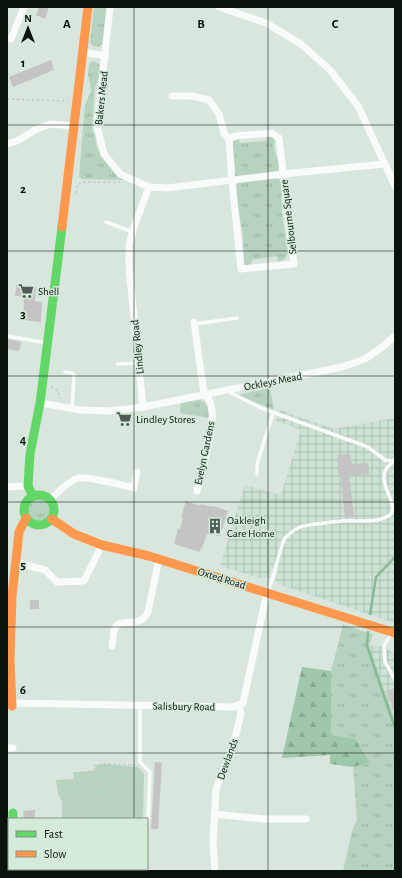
<svg xmlns="http://www.w3.org/2000/svg" width="402" height="878" viewBox="0 0 402 878" font-family="'Alegreya Sans',sans-serif">
<defs>
<pattern id="industrial-grid" width="8" height="8" patternUnits="userSpaceOnUse"><rect width="8" height="8" fill="#cce2d2"/><path d="M0 4h8M4 0v8" fill="none" stroke="#aec1b3"/></pattern>
<pattern id="grass-tufts" width="24" height="20" patternUnits="userSpaceOnUse"><rect width="24" height="20" fill="#b5d3be"/><path d="M3 7l-1-3M5 7V3M7 7l1-3M15 17l-1-3M17 17v-4M19 17l1-3" fill="none" stroke="#9ab4a2"/></pattern>
<pattern id="forest-firs" width="22" height="20" patternUnits="userSpaceOnUse"><rect width="22" height="20" fill="#9ec8ac"/><path d="M5 1l3.5 6h-7zM16 11l3.5 6h-7z" fill="#87ab93"/></pattern>
</defs>
<rect width="100%" height="100%" fill="#d9e6dd"/>
<g fill="url(#industrial-grid)">
<path d="M 280,410 L 334,429 L 395,418 L 395,623 L 278,584 L 276,580 L 278,570 L 271,568 L 269,577 L 264,579 L 220,566 L 245,485 L 281,495 L 301,430 L 276,421 Z"/>
<path d="M 368,645 L 382,646 L 395,654 L 395,721 Z"/>
</g>
<g fill="url(#grass-tufts)">
<path d="M 94,7 L 108,7 L 104,42 L 99,47 C 94,47 92,46 90,42 Z"/>
<path d="M 93,61 L 99,64 L 100,76 L 95,87 L 92,128 L 95,135 L 96,145 L 101,156 L 117,175 L 124,180 L 82,179 L 79,177 L 85,105 L 91,91 L 90,83 L 88,74 L 89,64 Z"/>
<path d="M 266,136 L 269,136 L 274,138 C 276,142 274,142 274,147 C 275,157 281,162 278,172 L 236,177 L 234,175 L 231,145 L 233,141 L 239,138 L 240,143 L 267,141 Z"/>
<path d="M 276,178 L 280,180 L 281,185 L 282,214 L 288,253 L 285,259 L 278,262 L 277,256 L 252,260 L 251,265 L 246,265 L 244,263 L 243,235 L 238,207 L 236,186 L 239,182 Z"/>
<path d="M 270,388 L 274,410 L 238,395 Z"/>
<path d="M 200,400 C 209,403 208,410 209,418 L 180,413 L 181,403 Z"/>
<circle cx="39" cy="510" r="11"/>
<path d="M 343,625 L 373,634 L 369,645 L 395,721 L 395,871 L 343,871 L 352,831 L 357,820 L 353,767 L 370,763 L 331,735 L 331,671 Z"/>
</g>
<path fill="url(#forest-firs)" d="M 302,667 L 331,671 L 331,735 L 355,739 L 370,763 L 353,767 L 330,764 L 330,755 L 282,758 Z"/>
<path fill="#b5d3be" d="M 106,764 L 138,767 L 144,774 L 143,819 L 62,819 L 62,802 L 58,793 L 56,780 L 74,779 L 73,772 L 94,771 L 96,765 Z"/>
<g fill="none" stroke-linecap="round" stroke-linejoin="round">
<g stroke="#88ba98" stroke-width="2.5">
<path d="M 370,614 L 376,577 L 395,557"/>
<path d="M 368,632 L 367,646 L 395,728"/>
</g>
</g>
<g fill="#c3c4c3">
<path d="M 39,7 L 49,7 L 45,19 L 36,15 Z"/>
<path d="M 51,60 L 54,70 L 13,87 L 9,77 Z"/>
<path d="M 16,285 L 36,287 L 35,301 L 42,302 L 41,322 L 23,320 L 24,296 L 15,296 Z"/>
<path d="M 7,339 L 21,342 L 19,351 L 7,349 Z"/>
<path d="M 350,454 L 352,464 L 368,463 L 369,474 L 349,476 L 354,517 L 345,518 L 341,477 L 339,477 L 337,455 Z"/>
<path d="M 186,501 L 200,506 L 201,504 L 213,507 L 213,506 L 228,511 L 220,536 L 207,534 L 202,548 L 201,547 L 200,552 L 174,544 L 178,529 L 180,529 L 183,518 L 181,517 Z"/>
<rect x="30" y="600" width="9" height="9"/>
<path d="M 395,688 L 395,710 L 394,711 L 387,691 Z"/>
<path d="M 155,762 L 162,763 L 158,829 L 151,829 Z"/>
<path d="M 35,810 L 35,819 L 24,819 L 23,811 Z"/>
</g>
<g fill="none" stroke-linecap="round" stroke-linejoin="round">
<g stroke="#c2c6c3" stroke-width="1.5" stroke-dasharray="2 3" stroke-linecap="butt">
<path d="M 7,99 L 68,101"/>
<path d="M 76,193 L 77,185 L 83,182 L 121,182"/>
<path d="M 51,387 C 58,389 59,393 60,399"/>
<path d="M 105,764 L 105,811 L 117,814 L 123,819"/>
<path d="M 109,764 L 110,799"/>
<path d="M 94,771 L 96,811"/>
<path d="M 72,781 L 73,797 L 76,799 L 76,819"/>
<path d="M 123,783 L 124,800"/>
<path d="M 86,784 L 109,782 L 131,782"/>
<path d="M 76,799 L 115,799 L 115,800 L 132,800 L 136,805 L 144,806"/>
<path d="M 115,799 L 116,765"/>
<path d="M 132,800 L 131,769 L 132,765"/>
<path d="M 115,813 L 115,800"/>
<path d="M 87,819 L 85,778 L 87,772 L 94,771 L 94,765 L 105,764 L 135,765"/>
</g>
<g stroke="#f9fbfa" stroke-width="3.5">
<path d="M 106,222 L 133,232"/>
<path d="M 195,324 L 237,318"/>
<path d="M 7,336 L 47,343"/>
<path d="M 117,364 L 138,363"/>
<path d="M 65,372 L 72,373 L 74,375 L 72,409"/>
<path d="M 227,391 L 261,408 L 368,447 L 385,460 L 394,461"/>
<path d="M 257,474 L 257,464 L 273,413"/>
<path d="M 268,590 C 274,578 276,563 281,549 C 282,546 283,541 285,538 C 288,535 295,529 300,527 C 308,524 332,522 342,521 C 358,520 376,524 390,515 C 402,502 368,479 394,461"/>
<path d="M 391,633 L 384,646 L 385,662 L 395,680"/>
<path d="M 140,705 L 140,762 L 150,772 L 148,820"/>
</g>
<g stroke="#f9fbfa" stroke-width="7">
<path d="M 110,7 L 97,126 L 104,154 L 120,174 L 149,187 L 167,188 L 283,174 L 384,164"/>
<path d="M 219,7 L 266,23 L 301,44 L 330,70 L 358,106 L 395,186"/>
<path d="M 11,39 L 24,7"/>
<path d="M 82,52 L 106,56"/>
<path d="M 172,96 L 192,96 L 209,100 L 219,114 L 224,133 L 229,139"/>
<path d="M 272,133 L 279,138 L 294,264 L 241,269 L 232,181 L 229,139 L 235,136 Z"/>
<path d="M 7,144 L 17,141 L 35,130 L 50,124 L 75,126"/>
<path d="M 194,322 L 204,394 C 206,396 209,399 210,402 C 218,420 202,470 197,491"/>
<path d="M 40,403 L 81,410 L 109,411 L 143,407 L 129,267 L 129,245 L 134,227 L 149,187"/>
<path d="M 143,407 L 342,367 L 365,359 L 381,348 L 395,336"/>
<path d="M 7,487 L 28,486"/>
<path d="M 50,499 C 58,493 68,481 78,478 C 89,476 121,485 134,488 L 137,472"/>
<path d="M 15,562 L 45,570 L 57,582 L 84,581 L 102,545"/>
<path d="M 112,646 C 113,641 113,635 114,630 C 119,615 138,631 148,612 L 159,559"/>
<path d="M 12,703 L 234,707 L 243,703 L 267,592"/>
<path d="M 7,748 L 13,748"/>
<path d="M 214,814 L 264,819 L 306,819"/>
<path d="M 215,871 L 213,842 L 216,789 L 233,746 L 241,714 L 239,706"/>
</g>
<g stroke="#63d668" stroke-width="9">
<circle cx="39" cy="510" r="15"/>
<path d="M 33,496 L 28,486 L 30,454 L 40,403 L 62,227"/>
<path d="M 13,813 L 13,819"/>
</g>
<g stroke="#ff974d" stroke-width="9">
<path d="M 62,227 L 88,7"/>
<path d="M 52,519 L 74,534 L 102,545 L 149,556 L 395,633"/>
<path d="M 12,706 L 10,660 L 12,596 L 19,532 L 26,518"/>
<path d="M 17,869 L 17,871"/>
</g>
</g>
<path fill="none" stroke="#0a120c" stroke-width="1" stroke-opacity="0.55" d="M 134,7 L 134,819M 268,7 L 268,871M 7,125 L 395,125M 7,251 L 395,251M 7,376 L 395,376M 7,502 L 395,502M 7,627 L 395,627M 7,753 L 395,753M 134,869 L 134,871"/>
<defs>
<symbol id="supermarket-bare" viewBox="-9 -9 18 18"><path d="M-6-5.5h2.5l.6 2H6L4.5 2H-2.5L-4.4-4H-6ZM-1.5 3.2a1.3 1.3 0 1 0 .1 0ZM3 3.2a1.3 1.3 0 1 0 .1 0Z" fill="#525c55" stroke="#d4ebda" stroke-width="2.5" paint-order="stroke"/></symbol>
<symbol id="building-bare" viewBox="-9 -9 18 18"><path d="M-4-6H4V6H1V3H-1V6H-4ZM-2.5-4.3h1.7v1.8h-1.7ZM.8-4.3h1.7v1.8H.8ZM-2.5-1h1.7V.8h-1.7ZM.8-1h1.7V.8H.8Z" fill="#525c55" stroke="#d4ebda" stroke-width="2.5" paint-order="stroke"/></symbol>
</defs>
<g fill-rule="evenodd">
<use href="#supermarket-bare" x="15" y="280" width="22" height="22"/>
<use href="#supermarket-bare" x="113" y="408" width="22" height="22"/>
<use href="#building-bare" x="204" y="515" width="22" height="22"/>
</g>
<g text-anchor="middle" stroke-width="3" stroke-linejoin="round" paint-order="stroke">
<g font-size="11" fill="#0a120c" stroke="#d4ebda">
<text transform="translate(101 98) rotate(-84)" y="4">Bakers Mead</text>
<text transform="translate(288 217) rotate(-97)" y="4">Selbourne Square</text>
<text transform="translate(137 347) rotate(-96)" y="4">Lindley Road</text>
<text transform="translate(273 381) rotate(-11)" y="4">Ockleys Mead</text>
<text transform="translate(204 453) rotate(-78)" y="4">Evelyn Gardens</text>
<text transform="translate(222 578) rotate(17)" y="4">Oxted Road</text>
<text transform="translate(184 706) rotate(1)" y="4">Salisbury Road</text>
<text transform="translate(227 759) rotate(-70)" y="4">Dewlands</text>
</g>
<g font-size="11" fill="#0a120c" stroke="#d4ebda" text-anchor="start">
<text x="38" y="295">Shell</text>
<text x="136" y="423">Lindley Stores</text>
<text x="227" y="524">Oakleigh<tspan x="227" dy="13">Care Home</tspan></text>
</g>
</g>
<g font-size="13" text-anchor="middle" font-weight="bold" fill="#0a120c" stroke="#d4ebda" stroke-width="3" stroke-linejoin="round" paint-order="stroke">
<text x="67" y="28">A</text>
<text x="201" y="28">B</text>
<text x="335" y="28">C</text>
<text x="23" y="67">1</text>
<text x="23" y="193">2</text>
<text x="23" y="318">3</text>
<text x="23" y="444">4</text>
<text x="23" y="569">5</text>
<text x="23" y="694">6</text>
</g>
<rect width="402" height="878" fill="none" stroke="#0a120c" stroke-width="16"/>
<rect x="8" y="818" width="140" height="52" fill="#d4ebda" stroke="#839488"/>
<rect x="16" y="831" width="20" height="6" fill="#63d668" stroke="#839488"/>
<text x="44" y="838" font-size="12" fill="#0a120c">Fast</text>
<rect x="16" y="851" width="20" height="6" fill="#ff974d" stroke="#839488"/>
<text x="44" y="858" font-size="12" fill="#0a120c">Slow</text>
<g transform="translate(28 28)" stroke="#d4ebda" stroke-width="3" paint-order="stroke">
<path d="M0-3L7 15L0 10L-7 15Z" fill="#0a120c"/>
<text y="-6" font-size="11" font-weight="bold" text-anchor="middle" fill="#0a120c">N</text>
</g>
</svg>
